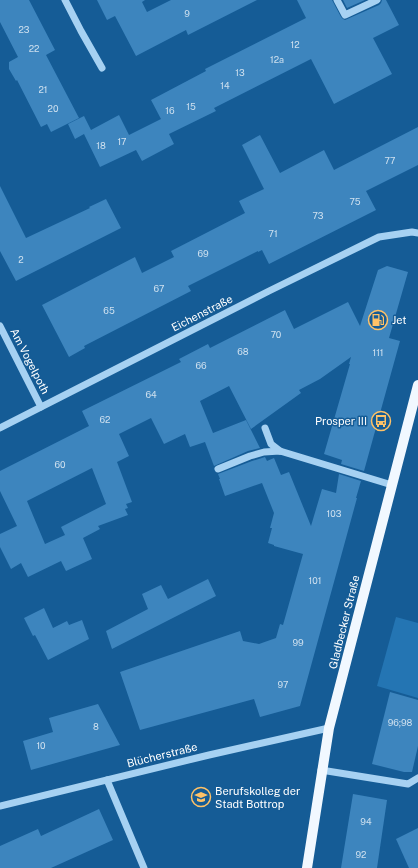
<svg xmlns="http://www.w3.org/2000/svg" width="418" height="868" viewBox="0 0 418 868" font-family="'Public Sans',sans-serif">
<rect width="100%" height="100%" fill="#155c96"/>
<path fill="#2475b3" d="M 396,617 L 418,623 L 418,698 L 377,686 Z"/>
<g fill="#3d85be" fill-rule="evenodd">
<path d="M 0,0 L 29,0 L 55,50 L 46,55 L 79,118 L 51,132 L 47,124 L 41,127 L 17,80 L 16,81 L 9,69 L 9,62 L 18,57 L 0,22 Z"/>
<path d="M 97,0 L 145,0 L 142,2 L 147,12 L 171,0 L 257,0 L 188,35 L 186,30 L 136,56 L 115,16 L 107,20 Z"/>
<path d="M 297,0 L 332,0 L 341,17 L 343,19 L 345,20 L 379,5 L 381,3 L 382,0 L 386,0 L 399,25 L 373,38 L 392,74 L 334,104 L 311,59 L 214,108 L 216,111 L 169,134 L 174,144 L 142,161 L 136,150 L 100,167 L 84,134 L 75,139 L 68,124 L 84,116 L 91,130 L 119,115 L 129,135 L 161,119 L 151,100 L 206,71 L 205,69 L 306,18 Z"/>
<path d="M 343,0 L 365,0 L 347,8 Z"/>
<path d="M 418,127 L 418,165 L 366,191 L 376,210 L 269,264 L 262,250 L 258,252 L 258,251 L 188,286 L 191,291 L 84,346 L 85,348 L 69,357 L 42,305 L 135,257 L 142,273 L 174,257 L 171,251 L 245,213 L 239,201 L 264,189 L 242,145 L 260,135 L 280,173 L 324,150 L 334,170 Z"/>
<path d="M 0,186 L 26,238 L 90,208 L 89,207 L 106,199 L 121,228 L 16,281 L 0,251 Z"/>
<path d="M 387,266 L 408,272 L 389,338 L 400,341 L 364,471 L 341,464 L 342,460 L 324,454 L 350,364 L 349,364 L 351,357 L 320,379 L 299,390 L 301,393 L 251,429 L 229,386 L 200,401 L 213,433 L 246,420 L 260,448 L 248,451 L 214,466 L 205,442 L 190,447 L 185,434 L 164,444 L 151,418 L 119,434 L 129,456 L 117,462 L 132,502 L 126,504 L 128,508 L 125,509 L 128,515 L 98,526 L 100,529 L 83,538 L 92,559 L 66,571 L 61,561 L 28,577 L 21,563 L 11,569 L 0,547 L 0,534 L 17,526 L 0,491 L 0,471 L 89,426 L 82,411 L 181,362 L 179,359 L 208,344 L 210,348 L 285,310 L 294,329 L 348,302 L 360,326 L 378,270 ZM 92,468 L 106,504 L 61,527 L 65,535 L 45,544 L 27,501 Z"/>
<path d="M 265,457 L 267,461 L 274,458 L 281,475 L 289,472 L 311,526 L 322,489 L 336,493 L 339,474 L 361,481 L 356,498 L 357,498 L 300,706 L 260,717 L 254,699 L 140,730 L 120,672 L 240,631 L 243,641 L 259,644 L 276,638 L 280,624 L 283,625 L 303,554 L 274,546 L 274,545 L 268,543 L 272,528 L 270,528 L 274,513 L 262,483 L 225,496 L 219,479 L 220,479 L 218,474 L 252,461 Z"/>
<path d="M 208,579 L 216,596 L 112,649 L 106,631 L 148,609 L 142,594 L 161,585 L 168,599 Z"/>
<path d="M 44,608 L 53,628 L 67,621 L 69,625 L 82,620 L 89,639 L 48,660 L 35,635 L 33,636 L 24,618 Z"/>
<path d="M 390,692 L 418,700 L 418,746 L 412,772 L 404,772 L 372,764 Z"/>
<path d="M 98,704 L 120,745 L 31,770 L 23,741 L 53,732 L 49,718 Z"/>
<path d="M 353,794 L 387,800 L 377,868 L 341,868 Z"/>
<path d="M 99,809 L 113,840 L 51,868 L 0,868 L 0,846 L 38,829 L 41,836 Z"/>
<path d="M 418,828 L 418,868 L 409,868 L 396,839 Z"/>
</g>
<g fill="none" stroke-linecap="round" stroke-linejoin="round">
<g stroke="#a6d1f2" stroke-width="7">
<path d="M 65,0 L 81,31 L 102,68"/>
<path d="M 337,0 L 345,15 L 377,0"/>
<path d="M 0,326 L 41,407"/>
<path d="M 0,428 L 269,291 L 379,237 L 412,232 L 418,233"/>
<path d="M 265,428 L 271,444 L 280,451"/>
<path d="M 218,469 L 250,456 L 264,452 L 280,451 L 392,485"/>
<path d="M 321,770 L 408,784 L 418,778"/>
<path d="M 107,780 L 144,868"/>
<path d="M 0,806 L 209,755 L 329,728"/>
</g>
<path stroke="#f1f8ff" stroke-width="10" d="M 307,868 L 329,728 L 418,385"/>
</g>
<defs>
<symbol id="fuel-ring" viewBox="-11 -11 22 22"><circle r="9.5" fill="#155c96" stroke="#ffc267" stroke-width="1.5"/><path d="M-5.5-6h7V0h2V4h1.3V-2.5L3-4.5l.8-.8L6-3V5H2.5V1h-1V6h-7ZM-4.2-4.7v3.2H.2V-4.7Z" fill="#ffc267"/></symbol>
<symbol id="bus-ring" viewBox="-11 -11 22 22"><circle r="9.5" fill="#155c96" stroke="#ffc267" stroke-width="1.5"/><path d="M-5-6H5V4H4V6H2V4H-2V6H-4V4H-5ZM-3.5-4V0h7V-4ZM-3.5 1.2v1.5H-2V1.2ZM2 1.2v1.5H3.5V1.2Z" fill="#ffc267"/></symbol>
<symbol id="school-ring" viewBox="-11 -11 22 22"><circle r="9.5" fill="#155c96" stroke="#ffc267" stroke-width="1.5"/><path d="M0-5L7-2L0 1L-7-2ZM-4 1L0 2.5L4 1V4Q0 6-4 4Z" fill="#ffc267"/></symbol>
</defs>
<g fill-rule="evenodd">
<use href="#fuel-ring" x="367" y="309" width="22" height="22"/>
<use href="#bus-ring" x="370" y="410" width="22" height="22"/>
<use href="#school-ring" x="190" y="786" width="22" height="22"/>
</g>
<g text-anchor="middle" stroke-width="3" stroke-linejoin="round" paint-order="stroke">
<g font-size="9" fill="#cee0ef">
<text x="187" y="17">9</text>
<text x="24" y="33">23</text>
<text x="295" y="48">12</text>
<text x="34" y="52">22</text>
<text x="277" y="63">12a</text>
<text x="240" y="76">13</text>
<text x="225" y="89">14</text>
<text x="43" y="93">21</text>
<text x="191" y="110">15</text>
<text x="53" y="112">20</text>
<text x="170" y="114">16</text>
<text x="122" y="145">17</text>
<text x="101" y="149">18</text>
<text x="390" y="164">77</text>
<text x="355" y="205">75</text>
<text x="318" y="219">73</text>
<text x="273" y="237">71</text>
<text x="203" y="257">69</text>
<text x="21" y="263">2</text>
<text x="159" y="292">67</text>
<text x="109" y="314">65</text>
<text x="276" y="338">70</text>
<text x="243" y="355">68</text>
<text x="378" y="356">111</text>
<text x="201" y="369">66</text>
<text x="151" y="398">64</text>
<text x="105" y="423">62</text>
<text x="60" y="468">60</text>
<text x="334" y="517">103</text>
<text x="315" y="584">101</text>
<text x="298" y="646">99</text>
<text x="283" y="688">97</text>
<text x="400" y="726">96;98</text>
<text x="96" y="730">8</text>
<text x="41" y="749">10</text>
<text x="366" y="825">94</text>
<text x="361" y="858">92</text>
</g>
<g font-size="11" fill="#fff" stroke="#155c96">
<text transform="translate(202 313) rotate(-27)" y="4">Eichenstraße</text>
<text transform="translate(30 361) rotate(63)" y="4">Am Vogelpoth</text>
<text transform="translate(344 622) rotate(-76)" y="4">Gladbecker Straße</text>
<text transform="translate(162 755) rotate(-14)" y="4">Blücherstraße</text>
</g>
<g font-size="11" fill="#fff" stroke="#155c96" text-anchor="start">
<text x="392" y="324">Jet</text>
<text x="367" y="425" text-anchor="end">Prosper III</text>
<text x="215" y="795">Berufskolleg der<tspan x="215" dy="13">Stadt Bottrop</tspan></text>
</g>
</g>
</svg>
